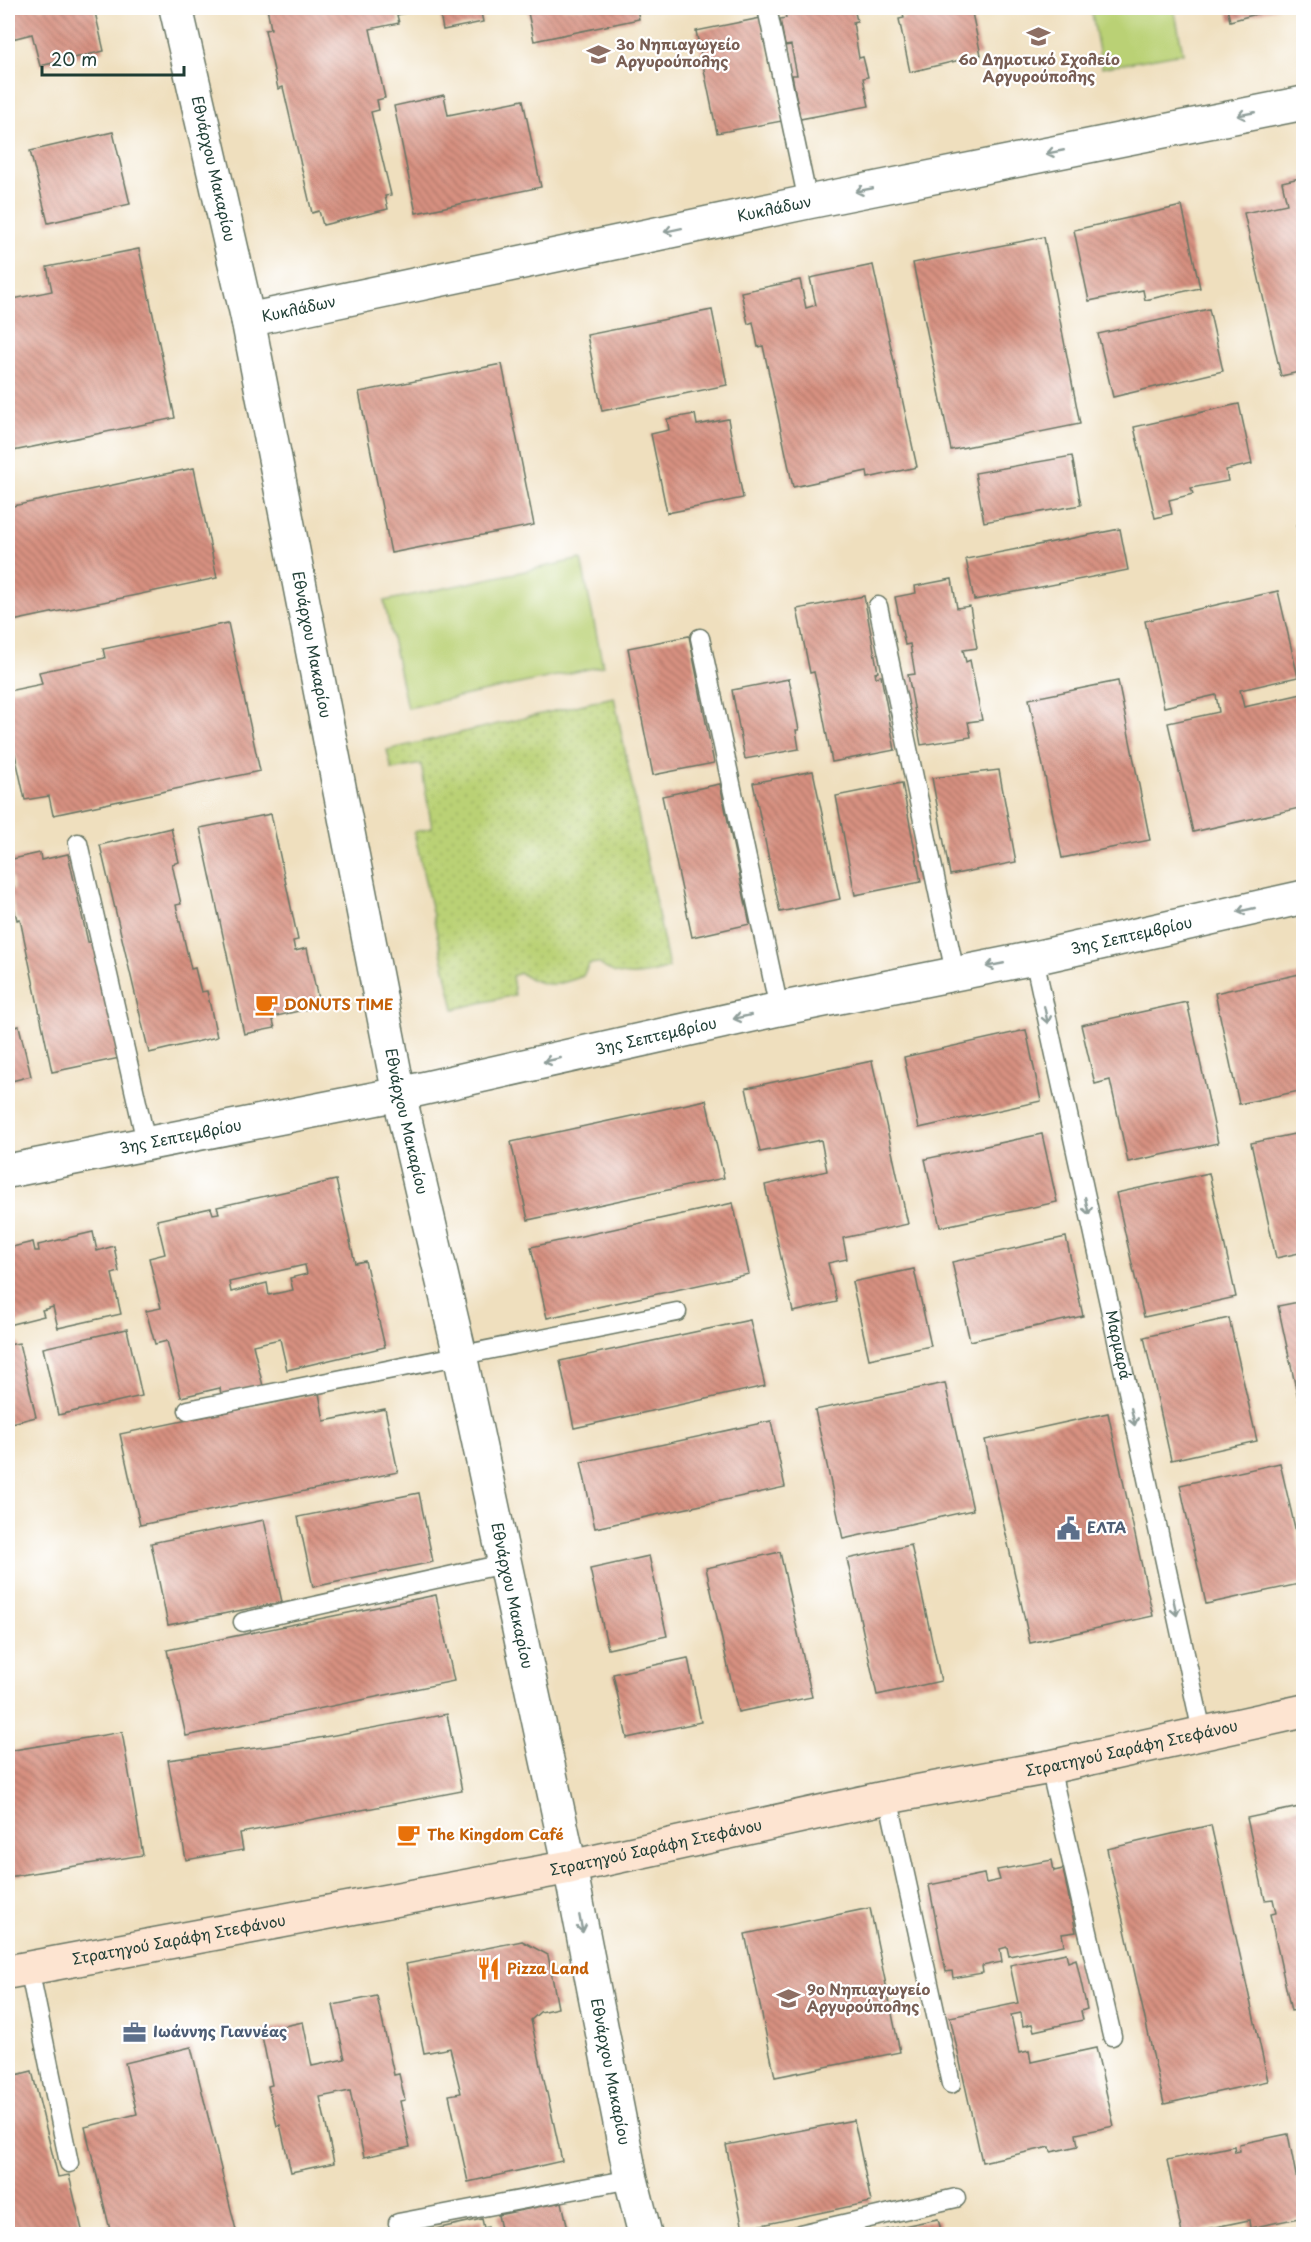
<svg xmlns="http://www.w3.org/2000/svg" width="1311" height="2242" viewBox="0 0 1311 2242" font-family="'Playpen Sans',sans-serif">
<defs>
<pattern id="green-dots" width="8" height="8" patternUnits="userSpaceOnUse" patternTransform="scale(1.5)"><rect width="8" height="8" fill="#bad175"/><path d="M2 2h.1M6 6h.1" fill="none" stroke="#9fb466" stroke-width="1.8" stroke-linecap="round"/></pattern>
<pattern id="building-back-hatch" width="6" height="6" patternUnits="userSpaceOnUse" patternTransform="scale(1.5)"><rect width="6" height="6" fill="#d79080"/><path d="M-1 5l2 2M0 0l6 6M5-1l2 2" fill="none" stroke="#ae776a"/></pattern>
</defs>
<rect width="100%" height="100%" fill="#fff"/>
<filter id="ink" filterUnits="userSpaceOnUse"><feTurbulence type="fractalNoise" baseFrequency=".0167" numOctaves="2"/><feDisplacementMap in="SourceGraphic" scale="12" xChannelSelector="R" yChannelSelector="G"/><feConvolveMatrix kernelMatrix="1 2 1 2 8 2 1 2 1" color-interpolation-filters="sRGB"/></filter>
<filter id="wash" filterUnits="userSpaceOnUse"><feTurbulence type="fractalNoise" baseFrequency=".008" numOctaves="4" result="noise"/><feDisplacementMap in="SourceGraphic" scale="24" xChannelSelector="R" yChannelSelector="G"/><feGaussianBlur stdDeviation="1.35" result="paint"/><feColorMatrix in="noise" values="0 0 0 0 0 0 0 0 0 0 0 0 0 0 0 0 0 1.4 0 .05"/><feComposite in="paint" operator="in"/></filter>
<g filter="url(#wash)">
<rect width="100%" height="100%" fill="#efdfbe"/>
<path fill="url(#green-dots)" stroke="#6c8754" stroke-width="1.5" d="M 614,697 L 669,968 C 644,976 619,981 598,963 L 589,964 L 583,976 C 555,987 545,988 520,973 L 512,976 L 515,995 L 454,1009 L 414,832 L 432,828 L 421,764 L 392,770 L 387,750 Z"/>
<g fill="#bad175" stroke="#6c8754" stroke-width="1.5">
<path d="M 1091,8 L 1174,8 L 1183,53 L 1102,68 Z"/>
<path d="M 581,559 L 603,666 L 407,708 L 384,601 Z"/>
</g>
<g id="blocks">
<g fill="url(#building-back-hatch)" fill-rule="evenodd">
<path d="M 8,8 L 94,8 L 104,51 L 40,66 L 32,34 L 8,40 Z"/>
<path d="M 267,8 L 404,8 L 406,13 L 397,15 L 399,23 L 370,29 L 385,98 L 377,100 L 379,110 L 371,112 L 391,195 L 385,196 L 388,209 L 323,225 L 319,211 L 312,213 L 283,87 L 278,89 L 265,30 L 271,29 Z"/>
<path d="M 439,8 L 480,8 L 483,22 L 443,30 Z"/>
<path d="M 527,8 L 637,8 L 639,19 L 534,41 Z"/>
<path d="M 784,8 L 854,8 L 857,21 L 853,22 L 859,58 L 863,57 L 868,77 L 863,78 L 869,106 L 800,119 L 792,75 L 797,75 L 791,45 L 785,46 L 780,19 L 786,18 Z"/>
<path d="M 902,8 L 971,8 L 981,55 L 910,72 L 899,19 L 904,18 Z"/>
<path d="M 1227,8 L 1279,8 L 1230,21 Z"/>
<path d="M 761,18 L 782,121 L 717,133 L 696,31 Z"/>
<path d="M 444,95 L 448,115 L 523,100 L 541,187 L 416,213 L 394,106 Z"/>
<path d="M 113,132 L 130,204 L 48,223 L 30,151 Z"/>
<path d="M 1304,177 L 1304,371 L 1281,376 L 1244,213 L 1287,204 L 1282,182 Z"/>
<path d="M 1182,206 L 1200,288 L 1145,300 L 1143,290 L 1089,301 L 1074,230 Z"/>
<path d="M 1044,237 L 1080,424 L 951,450 L 913,263 Z"/>
<path d="M 139,249 L 175,418 L 8,452 L 8,300 L 52,291 L 47,267 Z"/>
<path d="M 873,265 L 917,467 L 868,478 L 867,471 L 793,487 L 763,346 L 758,347 L 753,322 L 748,324 L 741,292 L 800,280 L 806,308 L 816,305 L 810,278 Z"/>
<path d="M 1209,309 L 1223,371 L 1113,397 L 1098,334 Z"/>
<path d="M 712,310 L 727,385 L 602,411 L 587,335 Z"/>
<path d="M 502,364 L 534,525 L 391,553 L 359,392 Z"/>
<path d="M 1239,404 L 1252,464 L 1226,470 L 1228,481 L 1191,488 L 1193,494 L 1169,500 L 1172,514 L 1155,518 L 1134,427 Z"/>
<path d="M 695,414 L 697,425 L 728,419 L 743,498 L 667,513 L 651,434 L 669,430 L 667,419 Z"/>
<path d="M 1072,456 L 1081,505 L 984,522 L 975,473 Z"/>
<path d="M 194,468 L 217,578 L 8,622 L 8,507 Z"/>
<path d="M 1304,524 L 1304,553 L 1302,553 L 1296,525 Z"/>
<path d="M 1120,529 L 1128,570 L 974,600 L 966,559 Z"/>
<path d="M 952,579 L 957,608 L 970,606 L 977,648 L 963,650 L 966,662 L 970,660 L 982,720 L 968,722 L 971,737 L 921,745 L 908,675 L 915,674 L 910,644 L 905,645 L 895,597 L 916,593 L 915,586 Z"/>
<path d="M 1278,591 L 1298,677 L 1240,690 L 1244,707 L 1302,694 L 1304,807 L 1193,832 L 1168,723 L 1219,712 L 1216,695 L 1164,707 L 1145,621 Z"/>
<path d="M 864,596 L 878,672 L 875,673 L 876,677 L 881,676 L 895,750 L 832,762 L 818,689 L 814,672 L 810,673 L 797,609 Z"/>
<path d="M 228,623 L 260,771 L 53,815 L 49,796 L 25,800 L 15,754 L 8,756 L 8,691 L 42,684 L 39,672 L 105,658 L 103,649 Z"/>
<path d="M 689,636 L 714,763 L 653,775 L 628,648 Z"/>
<path d="M 789,679 L 799,730 L 796,730 L 799,749 L 745,759 L 732,690 Z"/>
<path d="M 1118,681 L 1150,840 L 1062,858 L 1029,699 Z"/>
<path d="M 999,770 L 1016,862 L 950,875 L 932,778 Z"/>
<path d="M 813,771 L 840,899 L 780,912 L 753,783 Z"/>
<path d="M 902,783 L 921,882 L 855,895 L 836,796 Z"/>
<path d="M 720,784 L 750,924 L 692,937 L 662,796 Z"/>
<path d="M 271,814 L 298,940 L 293,941 L 295,951 L 307,948 L 318,999 L 315,999 L 317,1007 L 272,1017 L 275,1028 L 244,1034 L 200,828 Z"/>
<path d="M 171,828 L 179,862 L 172,864 L 181,904 L 176,905 L 191,969 L 195,968 L 201,992 L 207,991 L 217,1037 L 149,1053 L 100,845 Z"/>
<path d="M 40,853 L 41,860 L 68,854 L 88,942 L 95,943 L 120,1058 L 52,1072 L 20,919 L 17,920 L 10,890 L 14,889 L 8,860 Z"/>
<path d="M 1304,973 L 1304,1090 L 1239,1104 L 1215,993 Z"/>
<path d="M 1187,1002 L 1218,1143 L 1128,1162 L 1110,1080 L 1095,1084 L 1081,1025 Z"/>
<path d="M 8,1019 L 11,1028 L 19,1026 L 31,1076 L 8,1082 Z"/>
<path d="M 1026,1030 L 1041,1101 L 919,1128 L 904,1057 Z"/>
<path d="M 872,1061 L 908,1224 L 843,1238 L 847,1259 L 828,1263 L 837,1302 L 793,1312 L 765,1185 L 827,1171 L 821,1140 L 760,1152 L 746,1088 Z"/>
<path d="M 706,1100 L 724,1178 L 528,1220 L 511,1142 Z"/>
<path d="M 1304,1132 L 1304,1252 L 1276,1258 L 1251,1143 Z"/>
<path d="M 1042,1134 L 1057,1202 L 940,1227 L 925,1159 Z"/>
<path d="M 1209,1173 L 1236,1297 L 1144,1317 L 1116,1193 Z"/>
<path d="M 336,1180 L 355,1263 L 365,1261 L 385,1347 L 287,1370 L 280,1339 L 253,1345 L 263,1386 L 221,1395 L 220,1388 L 181,1397 L 167,1341 L 155,1344 L 146,1311 L 161,1308 L 149,1258 L 165,1254 L 157,1220 L 211,1208 L 213,1214 L 219,1213 L 217,1207 ZM 305,1265 L 307,1274 L 290,1278 L 293,1290 L 269,1295 L 267,1283 L 231,1292 L 229,1282 Z"/>
<path d="M 733,1203 L 749,1274 L 547,1318 L 531,1247 Z"/>
<path d="M 93,1232 L 97,1251 L 114,1246 L 119,1272 L 112,1274 L 121,1314 L 58,1328 L 53,1307 L 42,1310 L 44,1316 L 8,1325 L 8,1248 L 33,1242 L 35,1251 L 39,1251 L 38,1245 Z"/>
<path d="M 1066,1237 L 1083,1316 L 970,1341 L 952,1262 Z"/>
<path d="M 914,1269 L 931,1346 L 869,1359 L 852,1282 Z"/>
<path d="M 1304,1301 L 1304,1421 L 1303,1421 L 1278,1306 Z"/>
<path d="M 1229,1318 L 1257,1441 L 1171,1460 L 1144,1337 Z"/>
<path d="M 750,1320 L 765,1386 L 574,1428 L 560,1361 Z"/>
<path d="M 127,1329 L 142,1396 L 58,1415 L 43,1348 Z"/>
<path d="M 19,1343 L 36,1417 L 8,1424 L 8,1345 Z"/>
<path d="M 945,1383 L 973,1510 L 843,1539 L 815,1410 Z"/>
<path d="M 319,1393 L 324,1421 L 385,1409 L 398,1472 L 140,1525 L 120,1434 Z"/>
<path d="M 1108,1413 L 1153,1616 L 1030,1643 L 985,1440 Z"/>
<path d="M 771,1421 L 785,1487 L 595,1528 L 581,1462 Z"/>
<path d="M 1280,1463 L 1304,1567 L 1304,1583 L 1206,1604 L 1180,1485 Z"/>
<path d="M 419,1493 L 433,1562 L 313,1587 L 298,1517 Z"/>
<path d="M 264,1520 L 282,1602 L 168,1625 L 151,1543 Z"/>
<path d="M 911,1545 L 941,1681 L 877,1695 L 847,1559 Z"/>
<path d="M 780,1552 L 812,1697 L 738,1712 L 706,1568 Z"/>
<path d="M 649,1556 L 667,1636 L 608,1649 L 590,1569 Z"/>
<path d="M 436,1595 L 454,1681 L 186,1736 L 167,1650 Z"/>
<path d="M 688,1658 L 701,1722 L 627,1738 L 613,1674 Z"/>
<path d="M 447,1714 L 462,1791 L 240,1833 L 243,1850 L 186,1860 L 168,1760 L 292,1743 Z"/>
<path d="M 122,1732 L 143,1855 L 8,1877 L 8,1751 Z"/>
<path d="M 1304,1806 L 1304,2009 L 1291,2011 L 1270,1914 L 1276,1913 L 1273,1899 L 1265,1900 L 1247,1818 Z"/>
<path d="M 1211,1825 L 1268,2081 L 1164,2104 L 1107,1849 Z"/>
<path d="M 1052,1860 L 1054,1871 L 1063,1869 L 1076,1932 L 1062,1934 L 1064,1945 L 1009,1956 L 1007,1947 L 1000,1949 L 1002,1962 L 982,1966 L 983,1973 L 953,1978 L 952,1971 L 946,1972 L 929,1885 L 984,1874 L 986,1883 L 1000,1880 L 997,1870 Z"/>
<path d="M 870,1908 L 900,2052 L 775,2077 L 745,1934 Z"/>
<path d="M 522,1941 L 548,1955 L 558,2008 L 540,2012 L 531,2020 L 562,2161 L 468,2182 L 449,2095 L 461,2093 L 450,2048 L 424,2053 L 406,1964 Z"/>
<path d="M 1066,1953 L 1068,1962 L 1076,1959 L 1087,2009 L 1081,2011 L 1083,2020 L 1034,2031 L 1032,2024 L 1023,2026 L 1021,2013 L 1011,2015 L 1019,2053 L 1029,2051 L 1031,2062 L 1096,2048 L 1114,2126 L 1076,2134 L 1078,2146 L 1051,2152 L 1050,2147 L 982,2162 L 950,2017 L 1018,2003 L 1010,1965 Z"/>
<path d="M 377,1996 L 394,2075 L 399,2074 L 405,2100 L 400,2101 L 410,2147 L 364,2157 L 350,2091 L 320,2097 L 334,2163 L 291,2172 L 280,2125 L 277,2126 L 268,2086 L 272,2085 L 261,2031 L 303,2022 L 312,2066 L 345,2059 L 333,2005 Z"/>
<path d="M 191,2047 L 237,2234 L 111,2234 L 85,2127 L 137,2114 L 125,2063 Z"/>
<path d="M 32,2071 L 58,2177 L 69,2175 L 83,2234 L 8,2234 L 8,2077 Z"/>
<path d="M 854,2120 L 871,2202 L 743,2229 L 726,2145 Z"/>
<path d="M 1288,2134 L 1304,2217 L 1250,2228 L 1249,2220 L 1182,2234 L 1167,2160 L 1234,2146 L 1235,2152 L 1240,2151 L 1239,2144 Z"/>
<path d="M 562,2202 L 569,2234 L 502,2234 L 498,2215 Z"/>
<path d="M 482,2219 L 484,2228 L 488,2227 L 490,2234 L 412,2234 Z"/>
<path d="M 938,2219 L 942,2234 L 869,2234 L 869,2233 Z"/>
</g>
</g>
</g>
<g filter="url(#ink)">
<use href="#blocks" fill-opacity="0" stroke="#687664" stroke-width="1.5"/>
<g fill="none" stroke-linecap="round" stroke-linejoin="round">
<defs>
<g id="lane">
<path d="M 767,8 L 808,202"/>
<path d="M 878,606 L 955,973"/>
<path d="M 700,638 L 779,1009"/>
<path d="M 78,843 L 146,1142"/>
<path id="s1" d="M 1034,958 L 1202,1732"/>
<path d="M 188,1410 L 677,1312"/>
<path d="M 243,1622 L 503,1564"/>
<path d="M 1050,1767 L 1112,2036"/>
<path d="M 888,1797 L 951,2084"/>
<path d="M 29,1968 L 69,2163"/>
<path d="M 398,2223 L 631,2179"/>
<path d="M 800,2234 L 956,2198"/>
</g>
<g id="street">
<path id="s2" d="M 176,8 L 248,320 L 399,1094 L 460,1355 L 570,1867 L 631,2179 L 645,2234"/>
<path id="s3" d="M 248,320 L 808,202 L 1304,103"/>
<path id="s4" d="M 8,1171 L 399,1094 L 779,1009 L 1034,958 L 1304,897"/>
</g>
<g id="secondary">
<path id="s5" d="M 8,1972 L 570,1867 L 888,1797 L 1050,1767 L 1304,1711"/>
</g>
</defs>
<use href="#lane" stroke="#687664" stroke-width="21"/>
<use href="#street" stroke="#687664" stroke-width="36"/>
<use href="#secondary" stroke="#687664" stroke-width="36"/>
<use href="#lane" stroke="#fff" stroke-width="18"/>
<use href="#street" stroke="#fff" stroke-width="33"/>
<use href="#secondary" stroke="#fde4d1" stroke-width="33"/>
</g>
<defs><path id="oneway-shaft" d="M-6 0H5M1.5-3L5.5 0L1.5 3" fill="none" stroke-width="1.6" stroke-linecap="round" stroke-linejoin="round" transform="scale(1.5)"/></defs>
<g stroke="#8f9e9a">
<use href="#oneway-shaft" transform="translate(1246 114) rotate(169)"/>
<use href="#oneway-shaft" transform="translate(1055 152) rotate(169)"/>
<use href="#oneway-shaft" transform="translate(864 190) rotate(169)"/>
<use href="#oneway-shaft" transform="translate(673 230) rotate(168)"/>
<use href="#oneway-shaft" transform="translate(1246 910) rotate(167)"/>
<use href="#oneway-shaft" transform="translate(995 965) rotate(169)"/>
<use href="#oneway-shaft" transform="translate(1046 1015) rotate(78)"/>
<use href="#oneway-shaft" transform="translate(742 1017) rotate(167)"/>
<use href="#oneway-shaft" transform="translate(552 1060) rotate(167)"/>
<use href="#oneway-shaft" transform="translate(1087 1206) rotate(78)"/>
<use href="#oneway-shaft" transform="translate(1133 1417) rotate(78)"/>
<use href="#oneway-shaft" transform="translate(1175 1607) rotate(78)"/>
<use href="#oneway-shaft" transform="translate(581 1924) rotate(79)"/>
</g>
</g>
<defs>
<symbol id="school-bare" viewBox="-9 -9 18 18"><path d="M0-5L7-2L0 1L-7-2ZM-4 1L0 2.5L4 1V4Q0 6-4 4Z" fill="#8d6e63" stroke="#fff" stroke-width="2.5" paint-order="stroke"/></symbol>
<symbol id="cafe-bare" viewBox="-9 -9 18 18"><path d="M-5.5-4.5H6V0H3Q3 3.5 0 3.5H-2.5Q-5.5 3.5-5.5 0ZM3-3.2v2h1.7v-2ZM-6 4.5H4V6H-6Z" fill="#e8710a" stroke="#fff" stroke-width="2.5" paint-order="stroke"/></symbol>
<symbol id="civic-bare" viewBox="-9 -9 18 18"><path d="M-.6-6.5H3V-4.5H.6V-3L4-1V1h2V6H-6V1h2V-1L-.6-3ZM-1.2 2.5V6h2.4V2.5Z" fill="#5c6f8a" stroke="#fff" stroke-width="2.5" paint-order="stroke"/></symbol>
<symbol id="restaurant-bare" viewBox="-9 -9 18 18"><path d="M-5-6h1v4h1v-4h1v4h1v-4h1v5L-1.5 .5V6h-2V.5L-5-1ZM5-6V6H3V1.5H1.5Q1.5-4 5-6Z" fill="#e8710a" stroke="#fff" stroke-width="2.5" paint-order="stroke"/></symbol>
<symbol id="office-bare" viewBox="-9 -9 18 18"><path d="M-6-3h4V-5.5h4V-3h4V5H-6ZM-1-4.5V-3h2v-1.5ZM-6 0V1H6V0Z" fill="#5c6f8a" stroke="#fff" stroke-width="2.5" paint-order="stroke"/></symbol>
</defs>
<g fill-rule="evenodd">
<use href="#school-bare" x="1022" y="20" width="33" height="33"/>
<use href="#school-bare" x="582" y="38" width="33" height="33"/>
<use href="#cafe-bare" x="250" y="988" width="33" height="33"/>
<use href="#civic-bare" x="1052" y="1512" width="33" height="33"/>
<use href="#cafe-bare" x="392" y="1818" width="33" height="33"/>
<use href="#restaurant-bare" x="472" y="1952" width="33" height="33"/>
<use href="#school-bare" x="772" y="1982" width="33" height="33"/>
<use href="#office-bare" x="118" y="2016" width="33" height="33"/>
</g>
<g text-anchor="middle" stroke-width="4.5" stroke-linejoin="round" paint-order="stroke">
<g font-size="15" font-weight="bold" fill="#785e54" stroke="#fff" text-anchor="start">
<text x="616" y="50">3ο Νηπιαγωγείο<tspan x="616" dy="17">Αργυρούπολης</tspan></text>
<text x="1039" y="65" text-anchor="middle">6ο Δημοτικό Σχολείο<tspan x="1039" dy="17">Αργυρούπολης</tspan></text>
<text x="807" y="1995">9ο Νηπιαγωγείο<tspan x="807" dy="17">Αργυρούπολης</tspan></text>
</g>
<g font-size="15" fill="#1f3d34" stroke="#fff">
<text dy="5" stroke="none"><textPath href="#s2" startOffset="165">Εθνάρχου Μακαρίου</textPath></text>
<text dy="5" stroke="none"><textPath href="#s3" startOffset="538">Κυκλάδων</textPath></text>
<text dy="5" stroke="none"><textPath href="#s3" startOffset="52">Κυκλάδων</textPath></text>
<text dy="5" stroke="none"><textPath href="#s2" startOffset="651">Εθνάρχου Μακαρίου</textPath></text>
<text dy="5" stroke="none"><textPath href="#s4" startOffset="1148">3ης Σεπτεμβρίου</textPath></text>
<text dy="5" stroke="none"><textPath href="#s4" startOffset="662">3ης Σεπτεμβρίου</textPath></text>
<text dy="5" stroke="none"><textPath href="#s2" startOffset="1137">Εθνάρχου Μακαρίου</textPath></text>
<text dy="5" stroke="none"><textPath href="#s4" startOffset="176">3ης Σεπτεμβρίου</textPath></text>
<text dy="5" stroke="none"><textPath href="#s1" startOffset="396">Μαρμαρά</textPath></text>
<text dy="5" stroke="none"><textPath href="#s2" startOffset="1623">Εθνάρχου Μακαρίου</textPath></text>
<text dy="5" stroke="none"><textPath href="#s5" startOffset="1146">Στρατηγού Σαράφη Στεφάνου</textPath></text>
<text dy="5" stroke="none"><textPath href="#s5" startOffset="660">Στρατηγού Σαράφη Στεφάνου</textPath></text>
<text dy="5" stroke="none"><textPath href="#s5" startOffset="174">Στρατηγού Σαράφη Στεφάνου</textPath></text>
<text dy="5" stroke="none"><textPath href="#s2" startOffset="2109">Εθνάρχου Μακαρίου</textPath></text>
</g>
<g font-size="15" font-weight="bold" fill="#c56008" stroke="#fff" text-anchor="start">
<text x="284" y="1010">DONUTS TIME</text>
<text x="427" y="1840">The Kingdom Café</text>
<text x="507" y="1974">Pizza Land</text>
</g>
<g font-size="15" font-weight="bold" fill="#4e5e75" stroke="#fff" text-anchor="start">
<text x="1087" y="1533">ΕΛΤΑ</text>
<text x="153" y="2037">Ιωάννης Γιαννέας</text>
</g>
</g>
<rect width="1311" height="2242" fill="none" stroke="#fff" stroke-width="30"/>
<path d="M42 66v9h142v-9" fill="none" stroke="#1f3d34" stroke-width="3"/>
<text x="51" y="66" font-size="18" fill="#1f3d34" stroke="#ffffff" stroke-width="4.5" paint-order="stroke">20 m</text>
</svg>
